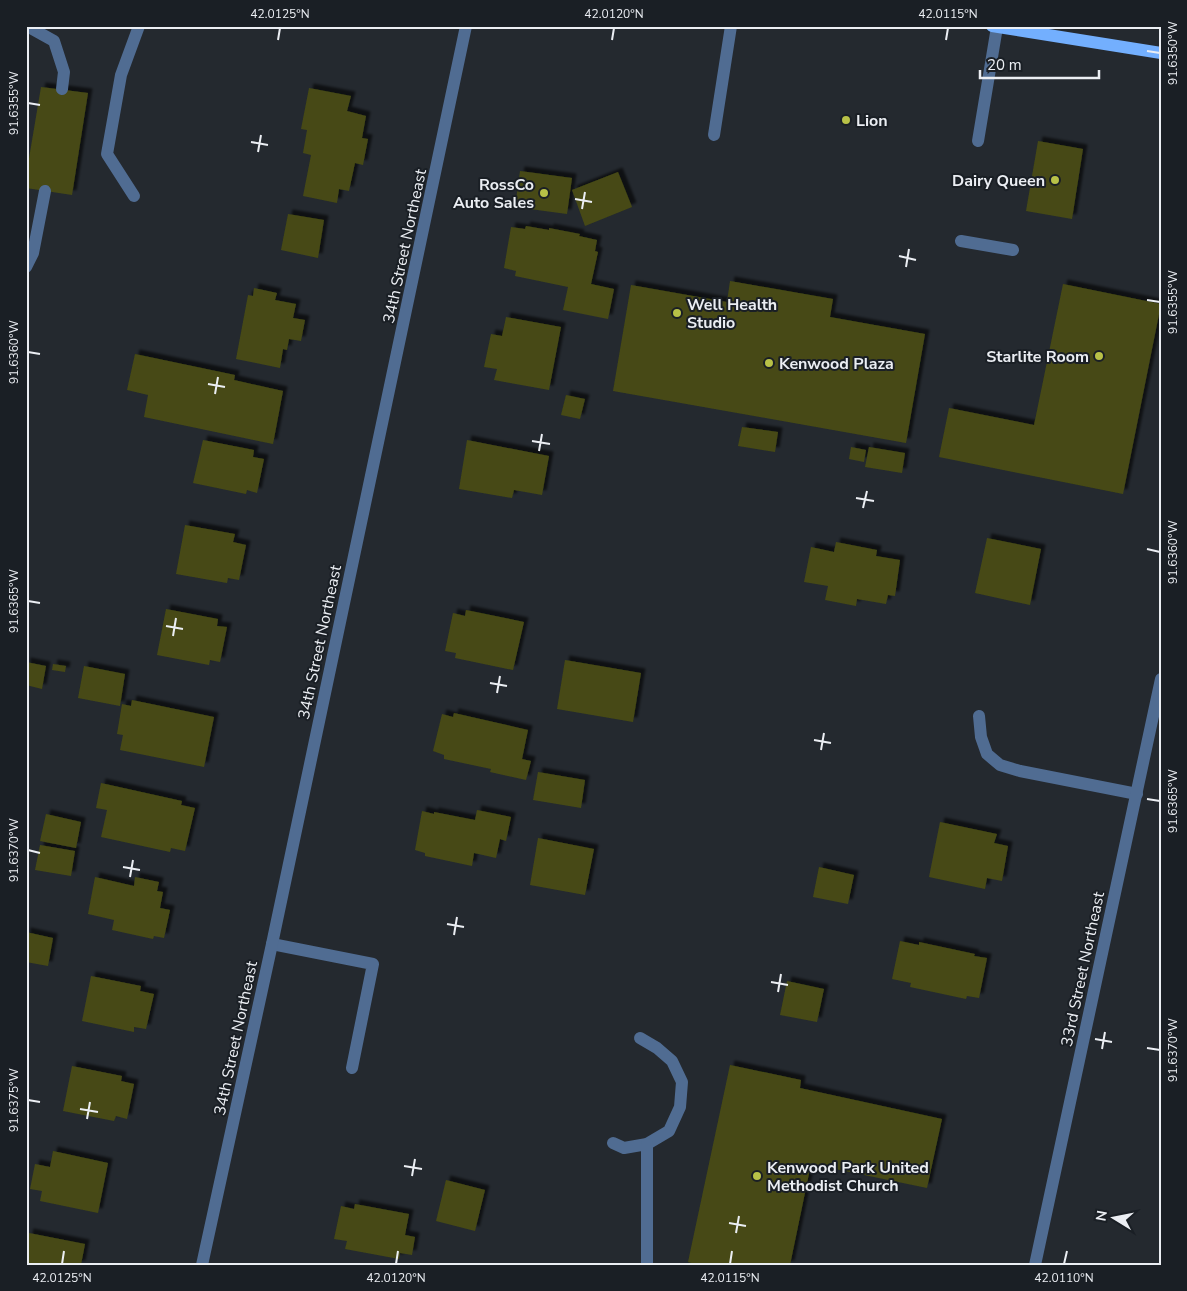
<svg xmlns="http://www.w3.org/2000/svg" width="1187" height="1291" viewBox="0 0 1187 1291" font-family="'Nunito Sans',sans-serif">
<defs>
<filter id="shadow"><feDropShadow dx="4.5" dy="-4.5" stdDeviation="1" flood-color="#0009"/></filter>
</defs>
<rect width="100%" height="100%" fill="#24292f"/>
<g fill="#464a14" filter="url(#shadow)">
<path d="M 41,87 L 88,93 L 72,195 L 26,188 L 26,176 Z"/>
<path d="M 309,88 L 351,96 L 347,111 L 366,116 L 362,138 L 368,139 L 363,165 L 355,163 L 349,191 L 339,189 L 337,203 L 303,196 L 311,155 L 303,153 L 307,130 L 301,129 Z"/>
<path d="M 1038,141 L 1083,149 L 1072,219 L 1026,211 Z"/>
<path d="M 520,171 L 572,178 L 567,214 L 515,207 Z"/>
<path d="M 618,172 L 632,207 L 585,226 L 572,190 Z"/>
<path d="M 288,214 L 324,220 L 318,258 L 281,250 Z"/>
<path d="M 526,226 L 549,230 L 549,228 L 580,234 L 579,236 L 597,240 L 595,251 L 598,252 L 591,284 L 614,289 L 608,319 L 563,310 L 568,287 L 515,276 L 516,271 L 504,268 L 511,227 L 525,229 Z"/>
<path d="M 730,281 L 833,299 L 830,317 L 925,334 L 906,443 L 613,391 L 631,285 L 727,302 Z"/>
<path d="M 1063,284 L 1161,304 L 1123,494 L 939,457 L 949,408 L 1034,425 Z"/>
<path d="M 254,288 L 277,293 L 275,300 L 296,304 L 293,318 L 305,320 L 301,341 L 289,339 L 287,350 L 283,349 L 280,368 L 236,359 L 248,295 L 253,296 Z"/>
<path d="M 506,317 L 561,327 L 549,390 L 494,380 L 497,369 L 484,367 L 491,334 L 502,336 Z"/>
<path d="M 135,354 L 235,375 L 234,380 L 283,391 L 273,444 L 144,417 L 148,395 L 127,390 Z"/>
<path d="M 566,395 L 585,399 L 580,419 L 561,415 Z"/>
<path d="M 742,427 L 778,432 L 775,452 L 738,446 Z"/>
<path d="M 203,440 L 254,450 L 253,457 L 264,459 L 257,493 L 247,490 L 246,494 L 193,483 Z"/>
<path d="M 467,440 L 549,456 L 542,495 L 514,490 L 512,498 L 459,489 Z"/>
<path d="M 851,447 L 866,450 L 864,462 L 849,459 Z"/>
<path d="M 869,447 L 905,453 L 902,473 L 865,467 Z"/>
<path d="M 185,525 L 235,534 L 233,542 L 246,545 L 239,580 L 228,578 L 227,583 L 176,574 Z"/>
<path d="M 987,538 L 1041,549 L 1030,605 L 975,593 Z"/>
<path d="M 836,542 L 877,550 L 876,556 L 900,560 L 895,596 L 888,595 L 886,604 L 857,599 L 856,606 L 825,600 L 828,586 L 804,582 L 811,547 L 834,552 Z"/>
<path d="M 166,609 L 218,619 L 217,626 L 227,627 L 220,662 L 210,660 L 209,665 L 157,655 Z"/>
<path d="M 466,610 L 524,622 L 513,670 L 455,658 L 456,653 L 445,651 L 453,613 L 465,616 Z"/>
<path d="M 565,660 L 641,673 L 633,722 L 557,709 Z"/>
<path d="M 26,662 L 46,666 L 42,689 L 26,685 Z"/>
<path d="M 53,664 L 66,666 L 65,672 L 52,670 Z"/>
<path d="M 84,666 L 125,674 L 120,706 L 78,698 Z"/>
<path d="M 132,700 L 214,717 L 204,767 L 120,750 L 123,735 L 117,734 L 122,704 L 131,706 Z"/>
<path d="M 454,713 L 528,730 L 522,759 L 531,761 L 526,780 L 490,772 L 491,769 L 444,759 L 444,755 L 433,751 L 442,714 L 453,717 Z"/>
<path d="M 538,772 L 585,780 L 581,808 L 533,800 Z"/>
<path d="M 101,783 L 182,801 L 181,805 L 195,808 L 185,851 L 171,848 L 170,852 L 101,837 L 107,810 L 96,808 Z"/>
<path d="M 477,810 L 511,817 L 506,841 L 500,839 L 496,858 L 474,853 L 472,866 L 425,856 L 425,853 L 415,850 L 422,811 L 434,814 L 434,812 L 475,820 Z"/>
<path d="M 46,814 L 81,822 L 76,848 L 40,841 Z"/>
<path d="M 940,822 L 997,834 L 994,843 L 1008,846 L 1002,881 L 987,878 L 985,889 L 929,877 Z"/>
<path d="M 538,838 L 594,849 L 585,895 L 530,885 Z"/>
<path d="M 40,845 L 75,851 L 71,876 L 35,870 Z"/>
<path d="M 819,867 L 854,875 L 848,904 L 813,897 Z"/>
<path d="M 95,877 L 134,886 L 135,877 L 159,882 L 157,891 L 163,892 L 160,908 L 170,910 L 164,938 L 154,936 L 153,939 L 112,930 L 114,920 L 88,914 Z"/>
<path d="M 26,932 L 53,938 L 48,966 L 26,962 Z"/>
<path d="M 900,941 L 919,945 L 919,942 L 975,954 L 974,956 L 987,958 L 979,998 L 967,996 L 966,999 L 910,987 L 911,983 L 892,979 Z"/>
<path d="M 91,976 L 141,986 L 140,991 L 154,994 L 146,1029 L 134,1027 L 134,1032 L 82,1021 Z"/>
<path d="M 787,981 L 824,989 L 817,1022 L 780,1015 Z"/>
<path d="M 730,1065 L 801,1080 L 800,1088 L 942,1119 L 927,1188 L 811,1164 L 790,1265 L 698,1265 L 688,1262 Z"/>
<path d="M 72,1066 L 122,1076 L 121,1081 L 134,1084 L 127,1119 L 116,1116 L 114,1121 L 63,1111 Z"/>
<path d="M 53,1151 L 108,1163 L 98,1213 L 40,1201 L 42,1191 L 30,1189 L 35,1164 L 50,1167 Z"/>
<path d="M 446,1180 L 485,1190 L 475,1231 L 436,1221 Z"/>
<path d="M 355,1204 L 409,1214 L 405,1235 L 415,1237 L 412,1255 L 400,1253 L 399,1259 L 345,1249 L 347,1241 L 334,1239 L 341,1206 L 354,1209 Z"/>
<path d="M 29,1233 L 85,1244 L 81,1265 L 26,1265 L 26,1246 Z"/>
</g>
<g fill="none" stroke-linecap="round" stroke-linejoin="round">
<g stroke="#506c92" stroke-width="12">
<path d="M 27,26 L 54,41 L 64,72 L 62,89"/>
<path d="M 714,135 L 731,26"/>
<path d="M 978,141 L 997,27"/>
<path d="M 134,196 L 107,154 L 121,75 L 139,26"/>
<path d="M 961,241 L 1013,250"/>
<path d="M 26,267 L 33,253 L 45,191"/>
<path d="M 979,716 L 981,737 L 987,754 L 1000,765 L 1020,771 L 1137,794"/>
<path d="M 272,944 L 373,964 L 352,1068"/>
<path d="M 613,1143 L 624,1148 L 647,1144 L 669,1131 L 680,1107 L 682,1082 L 672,1061 L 657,1048 L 640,1038"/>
<path d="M 647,1144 L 647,1265"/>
</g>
<g stroke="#506c92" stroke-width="12">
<path d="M 202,1265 L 272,944 L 466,26"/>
<path d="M 1035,1265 L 1161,679"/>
</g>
<path stroke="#73affe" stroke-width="12" d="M 992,26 L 1161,53"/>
</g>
<path fill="none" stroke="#ebeef3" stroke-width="2" d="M 278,40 L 280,28M 612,40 L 614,28M 946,40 L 948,28M 1147,51 L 1160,53M 28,103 L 40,105M 251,142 L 268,145M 258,152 L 261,135M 575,199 L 592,202M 582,209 L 585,192M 899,256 L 916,260M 906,267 L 909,249M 1147,300 L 1160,302M 28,352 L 40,354M 208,384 L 225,387M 215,394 L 218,377M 532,441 L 550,444M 539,451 L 542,434M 856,498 L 874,501M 863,508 L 867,491M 1147,549 L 1160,552M 28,601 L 40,603M 166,626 L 183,629M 173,636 L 176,618M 490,683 L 507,686M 497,693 L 500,676M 814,740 L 831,743M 821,750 L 824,733M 1147,799 L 1160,801M 28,850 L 40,853M 123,867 L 140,870M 130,877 L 133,860M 447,924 L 464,927M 454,935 L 457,917M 771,982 L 788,985M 778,992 L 781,974M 1095,1039 L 1112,1042M 1147,1048 L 1160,1050M 1102,1049 L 1105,1032M 28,1100 L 40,1102M 80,1109 L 98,1112M 87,1119 L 90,1102M 404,1166 L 422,1169M 412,1176 L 415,1159M 729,1223 L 746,1226M 736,1233 L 739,1216M 62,1264 L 64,1251M 396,1264 L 398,1251M 730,1264 L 732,1251M 1064,1264 L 1067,1251"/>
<g fill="#b8c147" stroke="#1a1f25" stroke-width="2">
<circle cx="846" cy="120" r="5"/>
<circle cx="1055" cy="180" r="5"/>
<circle cx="544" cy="193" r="5"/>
<circle cx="677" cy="313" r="5"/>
<circle cx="1099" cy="356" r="5"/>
<circle cx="769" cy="363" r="5"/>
<circle cx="757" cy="1176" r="5"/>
</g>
<g text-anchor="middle" stroke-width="4" stroke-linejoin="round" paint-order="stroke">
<g font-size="16" font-weight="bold" fill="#ebeef3" stroke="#1a1f25" text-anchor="start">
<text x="856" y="126">Lion</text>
<text x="1045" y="186" text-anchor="end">Dairy Queen</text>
<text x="534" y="190" text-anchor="end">RossCo<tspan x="534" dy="18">Auto Sales</tspan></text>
<text x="687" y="310">Well Health<tspan x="687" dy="18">Studio</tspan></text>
<text x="1089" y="362" text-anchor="end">Starlite Room</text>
<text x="779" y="369">Kenwood Plaza</text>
<text x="767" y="1173">Kenwood Park United<tspan x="767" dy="18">Methodist Church</tspan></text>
</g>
<g font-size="16" fill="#ebeef3" stroke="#1a1f25">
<text transform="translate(404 246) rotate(-78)" y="6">34th Street Northeast</text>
<text transform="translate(319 642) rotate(-78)" y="6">34th Street Northeast</text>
<text transform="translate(1082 969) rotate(-78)" y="6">33rd Street Northeast</text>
<text transform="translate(235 1038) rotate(-78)" y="6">34th Street Northeast</text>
</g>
</g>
<rect width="1187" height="1291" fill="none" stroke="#1a1f25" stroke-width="55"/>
<g transform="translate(1114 1218) rotate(280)" stroke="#1a1f25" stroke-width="4" paint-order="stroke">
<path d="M0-4L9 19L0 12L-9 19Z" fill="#ebeef3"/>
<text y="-8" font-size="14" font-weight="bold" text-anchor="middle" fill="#ebeef3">N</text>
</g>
<path d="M980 70v8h119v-8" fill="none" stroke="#ebeef3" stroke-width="2.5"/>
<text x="987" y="70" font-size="15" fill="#ebeef3" stroke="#1a1f25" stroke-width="4" paint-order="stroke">20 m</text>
<rect x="28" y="28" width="1132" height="1236" fill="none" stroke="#ebeef3" stroke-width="2"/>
<g font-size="12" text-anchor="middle" fill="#ebeef3">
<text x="280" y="18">42.0125°N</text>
<text x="614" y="18">42.0120°N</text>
<text x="948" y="18">42.0115°N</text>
<text transform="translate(1173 53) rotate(-90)" y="4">91.6350°W</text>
<text transform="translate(14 103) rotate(-90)" y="4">91.6355°W</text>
<text transform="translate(1173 302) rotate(-90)" y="4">91.6355°W</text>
<text transform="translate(14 352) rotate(-90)" y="4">91.6360°W</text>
<text transform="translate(1173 552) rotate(-90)" y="4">91.6360°W</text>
<text transform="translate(14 601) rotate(-90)" y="4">91.6365°W</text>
<text transform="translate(1173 801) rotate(-90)" y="4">91.6365°W</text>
<text transform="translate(14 850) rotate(-90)" y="4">91.6370°W</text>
<text transform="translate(1173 1050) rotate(-90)" y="4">91.6370°W</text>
<text transform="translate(14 1100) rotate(-90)" y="4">91.6375°W</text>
<text x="62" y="1282">42.0125°N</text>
<text x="396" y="1282">42.0120°N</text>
<text x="730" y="1282">42.0115°N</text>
<text x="1064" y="1282">42.0110°N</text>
</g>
</svg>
